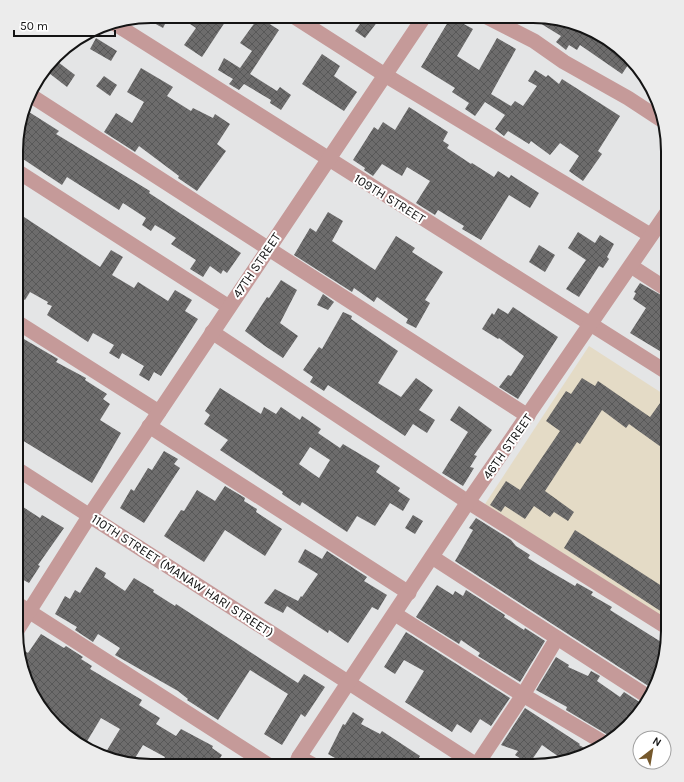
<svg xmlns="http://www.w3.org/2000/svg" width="684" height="782" viewBox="0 0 684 782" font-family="Karla,sans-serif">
<defs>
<pattern id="building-cross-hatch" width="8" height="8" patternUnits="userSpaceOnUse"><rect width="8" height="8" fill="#6d6c6c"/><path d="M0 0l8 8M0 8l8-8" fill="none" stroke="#585858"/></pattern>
</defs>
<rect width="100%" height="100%" fill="#e4e5e6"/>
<path fill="#e4dbc6" d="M 589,346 L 668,397 L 668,620 L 485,504 Z"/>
<g fill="url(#building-cross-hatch)" fill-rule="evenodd">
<path d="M 151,16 L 169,16 L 163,28 L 143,17 Z"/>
<path d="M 178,16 L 229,16 L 202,57 L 184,45 L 196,28 Z"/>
<path d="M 259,17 L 279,30 L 250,74 L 277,91 L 280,87 L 291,95 L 281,110 L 270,103 L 271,100 L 244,84 L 239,90 L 229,84 L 233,79 L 218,70 L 224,58 L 240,68 L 252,51 L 240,43 Z"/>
<path d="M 365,17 L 372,17 L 378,21 L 365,38 L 355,31 Z"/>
<path d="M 451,17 L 473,29 L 457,56 L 479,70 L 497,38 L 516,49 L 491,94 L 511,106 L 515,101 L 523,106 L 537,86 L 528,81 L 535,70 L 546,77 L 548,75 L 559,84 L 562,79 L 620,116 L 598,151 L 602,154 L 583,181 L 569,171 L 579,156 L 560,143 L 550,155 L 531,141 L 529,144 L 508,131 L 504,136 L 495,129 L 505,115 L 485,102 L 475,116 L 465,109 L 469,103 L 452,92 L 455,88 L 421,67 Z"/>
<path d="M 530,17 L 551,17 L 567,26 L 569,23 L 601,34 L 630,62 L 622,74 L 580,45 L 577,50 L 569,45 L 566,50 L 556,42 L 561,36 Z"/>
<path d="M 96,38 L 117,51 L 111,61 L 90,49 Z"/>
<path d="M 322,54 L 340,66 L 334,76 L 357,92 L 344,111 L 302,84 Z"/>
<path d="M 54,59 L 75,75 L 67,87 L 45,70 Z"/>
<path d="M 141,68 L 173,87 L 167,96 L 191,111 L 193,108 L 213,118 L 215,114 L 230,124 L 217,144 L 226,151 L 197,191 L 178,178 L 179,176 L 139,146 L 135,152 L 104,132 L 116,113 L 132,123 L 144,102 L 127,92 Z"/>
<path d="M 104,76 L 117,85 L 110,96 L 96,86 Z"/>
<path d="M 409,107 L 448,132 L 443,141 L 449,145 L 447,148 L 471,164 L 472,163 L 494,177 L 498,171 L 509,178 L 511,175 L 539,193 L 530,208 L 509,195 L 481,240 L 462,229 L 464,226 L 438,210 L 435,215 L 416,203 L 430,181 L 407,167 L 402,176 L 382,164 L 373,176 L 364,170 L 365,168 L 353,160 L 374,127 L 378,130 L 383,122 L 395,130 Z"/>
<path d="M 29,112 L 59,131 L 56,134 L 150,191 L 149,193 L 241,253 L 227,273 L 223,270 L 221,274 L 210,266 L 203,277 L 190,269 L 196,260 L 171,244 L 176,238 L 167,232 L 155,225 L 151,231 L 142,225 L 146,218 L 123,203 L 119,210 L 67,177 L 62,185 L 17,155 L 17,133 Z"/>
<path d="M 328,212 L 343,221 L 332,241 L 375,270 L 396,236 L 415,248 L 412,252 L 443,272 L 425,300 L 430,303 L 416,328 L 406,323 L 408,319 L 377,297 L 374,302 L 354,288 L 352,292 L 294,255 L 310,228 L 316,232 Z"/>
<path d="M 21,215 L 100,267 L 111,250 L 123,257 L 112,275 L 134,288 L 138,282 L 168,301 L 175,290 L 192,300 L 185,311 L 198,319 L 161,376 L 154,372 L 149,381 L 139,375 L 144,366 L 122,353 L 119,359 L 109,353 L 114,345 L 93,333 L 88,342 L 47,315 L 52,306 L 47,304 L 48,302 L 30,292 L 25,300 L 17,295 L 17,221 Z"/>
<path d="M 578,232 L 595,243 L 600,235 L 614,244 L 607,257 L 609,259 L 603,268 L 599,266 L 579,297 L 566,289 L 586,260 L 568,248 Z"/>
<path d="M 539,245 L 555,255 L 545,272 L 529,262 Z"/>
<path d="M 281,280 L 297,290 L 280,323 L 298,336 L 283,358 L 265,346 L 245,331 L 267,297 L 269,298 Z"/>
<path d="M 640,283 L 668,299 L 668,356 L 630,333 L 646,308 L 633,299 L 636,293 L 634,292 Z"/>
<path d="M 323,294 L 334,302 L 328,310 L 317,305 Z"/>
<path d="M 513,307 L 558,337 L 518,399 L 499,387 L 508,375 L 511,376 L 524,356 L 499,338 L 498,339 L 482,329 L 492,313 L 494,315 L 498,308 L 508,314 Z"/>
<path d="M 343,312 L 352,316 L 351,319 L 398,351 L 378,383 L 401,397 L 416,378 L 433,390 L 419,410 L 435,420 L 427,433 L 413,424 L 405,436 L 328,385 L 324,391 L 310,382 L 313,377 L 303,370 L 319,347 L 322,349 Z"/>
<path d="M 17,335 L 58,359 L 56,362 L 86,378 L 85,380 L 107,394 L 103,399 L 110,404 L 100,420 L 121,433 L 92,483 L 17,437 Z"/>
<path d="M 582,378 L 595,386 L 598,381 L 650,417 L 668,392 L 668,416 L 661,425 L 668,429 L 668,452 L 629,424 L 626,428 L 602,410 L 580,444 L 577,442 L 545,491 L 574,512 L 568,521 L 554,512 L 550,517 L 534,506 L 525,519 L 505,506 L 501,512 L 490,505 L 506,481 L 520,490 L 560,431 L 546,421 L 566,391 L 571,394 Z"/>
<path d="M 220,388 L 261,414 L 264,407 L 276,414 L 281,407 L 300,420 L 302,416 L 321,429 L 318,433 L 340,448 L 343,444 L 380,466 L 376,472 L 400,488 L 398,491 L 410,499 L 403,511 L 390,503 L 375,526 L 357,516 L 347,532 L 302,502 L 300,506 L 282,494 L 283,492 L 220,450 L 228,440 L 204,424 L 210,415 L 205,411 ZM 310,447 L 330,460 L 319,478 L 299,464 Z"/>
<path d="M 459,406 L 492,430 L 474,455 L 477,456 L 470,467 L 474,468 L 463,486 L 442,473 L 468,432 L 450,420 Z"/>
<path d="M 164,451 L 178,459 L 174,464 L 180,468 L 144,523 L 120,508 L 131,489 L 134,491 L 148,468 L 152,470 Z"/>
<path d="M 225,486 L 245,498 L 244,501 L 257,509 L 256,512 L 282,529 L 265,556 L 225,530 L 204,562 L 164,536 L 181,510 L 184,511 L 197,490 L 215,501 Z"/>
<path d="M 17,503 L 40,518 L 42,515 L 64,528 L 38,565 L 40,566 L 29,583 L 16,576 Z"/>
<path d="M 413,515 L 423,521 L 415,534 L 405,528 Z"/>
<path d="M 476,518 L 511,540 L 516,546 L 530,555 L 528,558 L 539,565 L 575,586 L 577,583 L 593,592 L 591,595 L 612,607 L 610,610 L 666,645 L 653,689 L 455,561 L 473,530 L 469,528 Z"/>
<path d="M 575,530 L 668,590 L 668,616 L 564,548 Z"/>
<path d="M 305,549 L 322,559 L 327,551 L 367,577 L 364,581 L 387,595 L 378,610 L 372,607 L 348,643 L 329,630 L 328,633 L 287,606 L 283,613 L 264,603 L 275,589 L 298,601 L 301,596 L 302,597 L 318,574 L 298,562 Z"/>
<path d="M 96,567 L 106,573 L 104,577 L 125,591 L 134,578 L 154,590 L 153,592 L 175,606 L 176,604 L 298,683 L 304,674 L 325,687 L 305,717 L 301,714 L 282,745 L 264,734 L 288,694 L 250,670 L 218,720 L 187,700 L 188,699 L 178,691 L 115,655 L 120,648 L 98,634 L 93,642 L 75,630 L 77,627 L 55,614 L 65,596 L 70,599 L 75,590 L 80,593 Z"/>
<path d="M 437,585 L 453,595 L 455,591 L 463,596 L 466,590 L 505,615 L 504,617 L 524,630 L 525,628 L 545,641 L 520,682 L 478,656 L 480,653 L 461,640 L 459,644 L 416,617 Z"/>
<path d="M 406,632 L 510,698 L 491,726 L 480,719 L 471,733 L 457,724 L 452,732 L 405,702 L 424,671 L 404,660 L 395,674 L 384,667 Z"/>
<path d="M 41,634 L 64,648 L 66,646 L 83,657 L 81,659 L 92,666 L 90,669 L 142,700 L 139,705 L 160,718 L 156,724 L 176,736 L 181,729 L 213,746 L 212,748 L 222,755 L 215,766 L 160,766 L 165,757 L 143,745 L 132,763 L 107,755 L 108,754 L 106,752 L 120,729 L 101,718 L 83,748 L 39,706 L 19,647 L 28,653 Z"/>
<path d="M 556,657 L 569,665 L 568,667 L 588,676 L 591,671 L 600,676 L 597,681 L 620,697 L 624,692 L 644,705 L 631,719 L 627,716 L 613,738 L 566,710 L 567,707 L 536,690 Z"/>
<path d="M 525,708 L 580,744 L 579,745 L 588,750 L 562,759 L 542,745 L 529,764 L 515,755 L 518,751 L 501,745 Z"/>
<path d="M 353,712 L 364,719 L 361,724 L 380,734 L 382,731 L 420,756 L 414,766 L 349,766 L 328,754 L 343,724 L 345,725 Z"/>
</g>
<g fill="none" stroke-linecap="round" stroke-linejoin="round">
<g stroke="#c59a99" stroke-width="15">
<path d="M 293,16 L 385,75 L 650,235"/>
<path d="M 487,17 L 534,41 L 564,62 L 628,98 L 660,119"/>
<path d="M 112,22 L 668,373"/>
<path d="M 30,95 L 528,416"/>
<path d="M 17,171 L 229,307"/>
<path d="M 631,266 L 668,290"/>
<path d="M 17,322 L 159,412"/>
<path d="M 212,332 L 468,502 L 668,628"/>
<path d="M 149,426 L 409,593"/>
<path d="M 17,469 L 478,766"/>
<path d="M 432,557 L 650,698"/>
<path d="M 16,603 L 270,766"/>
<path d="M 395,614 L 523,695 L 606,744"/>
<path d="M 16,632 L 90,515 L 424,17"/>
<path d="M 299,757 L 315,766"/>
<path d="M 295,766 L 299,757 L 468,502 L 668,211"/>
<path d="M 476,766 L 523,695 L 557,638"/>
</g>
</g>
<g text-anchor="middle" stroke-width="4" stroke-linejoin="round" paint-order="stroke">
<g font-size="13" fill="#141414" stroke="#fff">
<text transform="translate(390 198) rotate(32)" y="5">109TH STREET</text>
<text transform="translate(256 265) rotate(-56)" y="5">47TH STREET</text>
<text transform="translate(507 446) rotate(-55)" y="5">46TH STREET</text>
<text transform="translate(183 575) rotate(33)" y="5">110TH STREET (MANAW HARI STREET)</text>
</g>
</g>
<path d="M0 0H684V782H0ZM151 23H533A128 128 0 0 1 661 151V631A128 128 0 0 1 533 759H151A128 128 0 0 1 23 631V151A128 128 0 0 1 151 23Z" fill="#ececec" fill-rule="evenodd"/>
<path fill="none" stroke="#141414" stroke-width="2" d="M151 23H533A128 128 0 0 1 661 151V631A128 128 0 0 1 533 759H151A128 128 0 0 1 23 631V151A128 128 0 0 1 151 23Z"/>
<g transform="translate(652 750) rotate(31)"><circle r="19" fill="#ffffff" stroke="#a1a1a1"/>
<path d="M0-3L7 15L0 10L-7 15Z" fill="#75582c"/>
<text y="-6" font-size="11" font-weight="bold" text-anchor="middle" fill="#141414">N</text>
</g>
<path d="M14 30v6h101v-6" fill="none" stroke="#141414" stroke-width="2"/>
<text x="20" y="30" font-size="12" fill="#141414" stroke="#ffffff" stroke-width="3" paint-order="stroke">50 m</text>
</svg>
